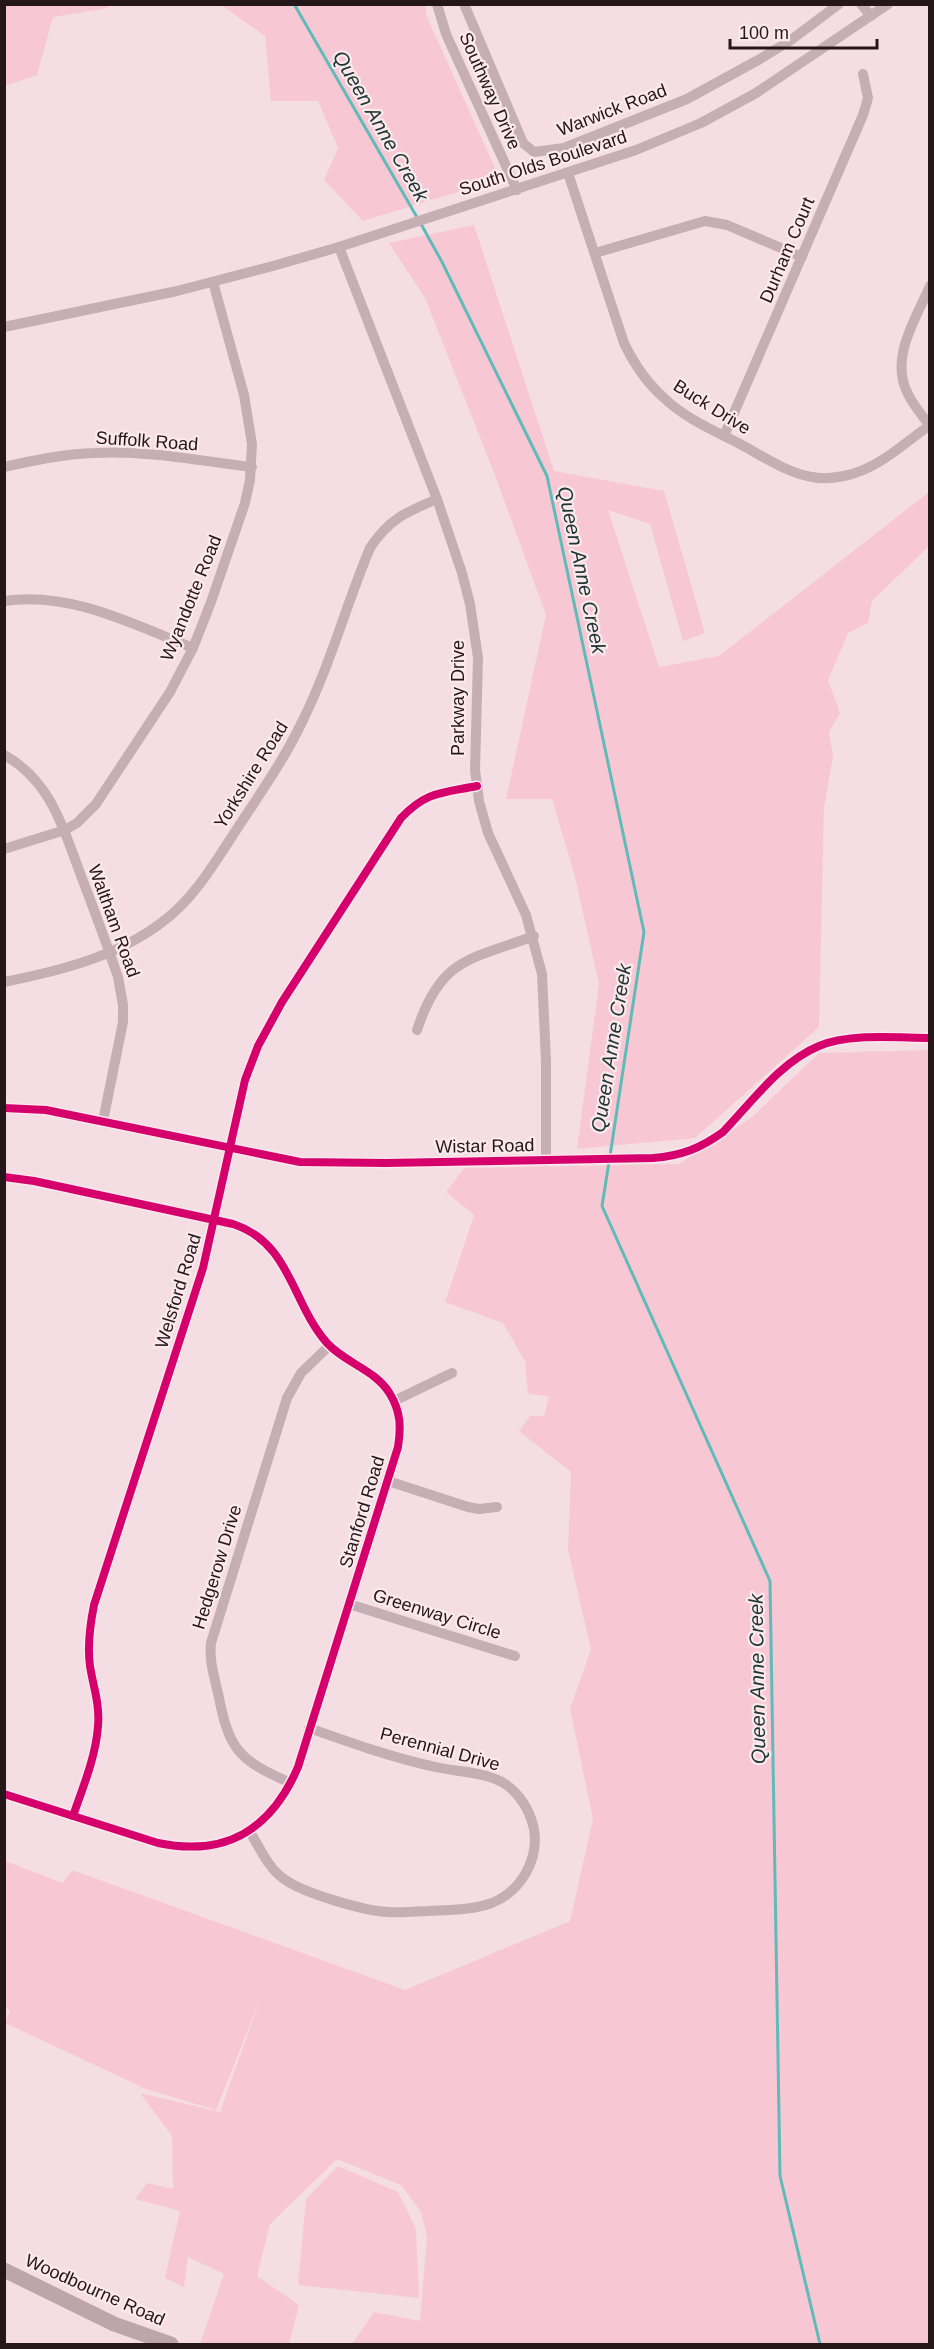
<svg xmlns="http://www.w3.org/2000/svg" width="934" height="2349" viewBox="0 0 934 2349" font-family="Helvetica,sans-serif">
<rect width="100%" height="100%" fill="#f5dee3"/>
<g fill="#f8c7d4">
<path d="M 5,4 L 109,4 L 109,5 L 108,8 L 53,17 L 37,75 L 5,86 Z"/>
<path d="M 221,5 L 425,5 L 427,17 L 500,179 L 363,221 L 324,180 L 338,148 L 318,101 L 271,101 L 265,36 Z"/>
<path d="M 474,225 L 554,471 L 664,491 L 705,633 L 683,641 L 650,524 L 608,510 L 659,667 L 719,656 L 929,492 L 929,546 L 872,601 L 868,623 L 848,633 L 828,680 L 840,713 L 829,732 L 833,756 L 824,807 L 819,1027 L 695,1138 L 577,1149 L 599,984 L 574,873 L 552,799 L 506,799 L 546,615 L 493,470 L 425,298 L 389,243 Z"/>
<path d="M 929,1050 L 929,2344 L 352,2344 L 374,2312 L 420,2321 L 427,2236 L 421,2212 L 401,2185 L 337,2159 L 270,2224 L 257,2276 L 299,2305 L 289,2344 L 200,2344 L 224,2274 L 188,2257 L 184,2287 L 165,2278 L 180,2211 L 135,2199 L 147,2183 L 173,2189 L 172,2136 L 140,2093 L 220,2112 L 261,1997 L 216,2110 L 146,2089 L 5,2023 L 10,2010 L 4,2008 L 5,1861 L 63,1883 L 72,1870 L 405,1990 L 570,1921 L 593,1819 L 570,1709 L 591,1649 L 568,1550 L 571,1472 L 519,1431 L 530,1416 L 544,1416 L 549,1396 L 528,1394 L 525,1361 L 503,1323 L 445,1302 L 474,1215 L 446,1192 L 464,1168 L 679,1164 L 751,1118 L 819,1053 Z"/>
<path d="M 338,2166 L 398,2192 L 416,2229 L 419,2298 L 298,2285 L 306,2199 Z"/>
</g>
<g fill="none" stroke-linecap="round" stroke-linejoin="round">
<g stroke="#60bbb8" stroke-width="3">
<path d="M 294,4 L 418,219"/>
<path d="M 421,224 L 442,262 L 547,476 L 644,932 L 610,1156"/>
<path d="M 609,1162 L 602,1206 L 770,1581 L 780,2176 L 820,2344"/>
</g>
<g stroke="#c5afb5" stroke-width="10">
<path d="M 437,4 L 446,34 L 517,190"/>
<path d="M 464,4 L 523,143 L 534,152 L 564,148 L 687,99 L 760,59 L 791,40 L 839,4"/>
<path d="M 861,4 L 871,16"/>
<path d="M 568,173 L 624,343 C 634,364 646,382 664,398 C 686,419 715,431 742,445 C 764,457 787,473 812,477 C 822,479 834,478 844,476 C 877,470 903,444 930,425"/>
<path d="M 339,247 L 437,499 L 462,573 L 470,604 L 478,658 L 475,770 L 479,801 L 488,833 L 526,915 L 542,974 L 546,1061 L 546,1161"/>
<path d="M 595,253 L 705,221 L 727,225 L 802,257"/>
<path d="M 4,327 L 177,291 L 273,266 L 339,247 L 636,150 L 701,123 L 756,93 L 888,4"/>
<path d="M 929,425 C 922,415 913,405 908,394 C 889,358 916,319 930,286"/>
<path d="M 724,436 L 863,115 L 868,98 L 863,74"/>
<path d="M 4,467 C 35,460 64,454 95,453 C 148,450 200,461 252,467"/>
<path d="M 4,601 C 70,591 133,624 193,648"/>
<path d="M 4,755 C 50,780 63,827 80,873 C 93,907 106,942 118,977 L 123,1005 L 123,1022 L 103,1121"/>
<path d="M 4,849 L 65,830 L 77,823 L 96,804 L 170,692 L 193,648 L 211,602 L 245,503 L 250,480 L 252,444 L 244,395 L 213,282"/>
<path d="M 4,982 C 59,971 116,957 161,923 C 192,901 212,867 233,835 C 257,798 283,762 302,722 C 330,666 346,605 370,548 C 389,519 406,512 437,499"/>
<path d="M 417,1030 C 441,958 469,960 534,936"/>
<path d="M 4,1108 L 46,1110 L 300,1162 L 386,1163 L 653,1158 C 681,1156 701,1148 723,1132 C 752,1102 780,1062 819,1046 C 850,1033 897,1038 930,1038"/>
<path d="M 4,1177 L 34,1181 L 233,1224 C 291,1243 291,1302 327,1343 C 345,1363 376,1370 390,1394 C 401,1412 401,1428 398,1447 L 298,1767 C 271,1830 226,1857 158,1843 L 4,1794"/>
<path d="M 394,1401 L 452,1373"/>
<path d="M 388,1481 L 468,1507 L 479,1509 L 497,1507"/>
<path d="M 349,1604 L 515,1656"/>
<path d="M 291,1783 C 238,1760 229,1750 218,1693 C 214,1676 209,1660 211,1643 L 287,1398 L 301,1373 L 329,1346"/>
<path d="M 73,1816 C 83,1787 96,1756 98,1726 C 100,1704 93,1686 90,1666 C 87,1645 90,1625 94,1605 L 203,1268 L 245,1080 L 258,1046 L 282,1002 L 401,818 C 427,791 442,793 477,786"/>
<path d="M 250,1832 C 260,1848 268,1868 284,1879 C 303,1893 364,1911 388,1912 C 401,1913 415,1911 429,1911 C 449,1910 473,1910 492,1903 C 521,1891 539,1860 534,1829 C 530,1810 519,1792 502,1782 C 481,1771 454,1772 431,1766 C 390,1757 349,1742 309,1728"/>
</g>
<path stroke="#bea5ac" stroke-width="15" d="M 4,2270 L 114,2324 L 171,2344"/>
<defs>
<g id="cycleway">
<path d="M 4,1108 L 46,1110 L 300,1162 L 386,1163 L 653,1158 C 681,1156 701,1148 723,1132 C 752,1102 780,1062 819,1046 C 850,1033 897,1038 930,1038"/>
<path d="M 4,1177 L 34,1181 L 233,1224 C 291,1243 291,1302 327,1343 C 345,1363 376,1370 390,1394 C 401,1412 401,1428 398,1447 L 298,1767 C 271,1830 226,1857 158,1843 L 4,1794"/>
<path d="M 73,1816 C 83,1787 96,1756 98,1726 C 100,1704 93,1686 90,1666 C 87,1645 90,1625 94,1605 L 203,1268 L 245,1080 L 258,1046 L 282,1002 L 401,818 C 427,791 442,793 477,786"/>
</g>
</defs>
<use href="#cycleway" stroke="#fbe9ed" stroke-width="11"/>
<use href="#cycleway" stroke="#d6006c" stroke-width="8"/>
</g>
<g text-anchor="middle" stroke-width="4.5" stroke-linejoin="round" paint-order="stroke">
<g font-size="18" fill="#25161a" stroke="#fbe9ed">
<text transform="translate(490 91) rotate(66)" y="6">Southway Drive</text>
<text transform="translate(612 110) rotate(-21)" y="6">Warwick Road</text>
<text transform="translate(543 163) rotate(-18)" y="6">South Olds Boulevard</text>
<text transform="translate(787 250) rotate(-67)" y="6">Durham Court</text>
<text transform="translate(712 407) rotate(32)" y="6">Buck Drive</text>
<text transform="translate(147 441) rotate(4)" y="6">Suffolk Road</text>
<text transform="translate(191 598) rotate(-68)" y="6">Wyandotte Road</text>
<text transform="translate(458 698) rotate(-90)" y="6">Parkway Drive</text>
<text transform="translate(251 775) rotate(-58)" y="6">Yorkshire Road</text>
<text transform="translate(114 921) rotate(70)" y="6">Waltham Road</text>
<text transform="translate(485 1146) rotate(-1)" y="6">Wistar Road</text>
<text transform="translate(178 1291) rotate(-73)" y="6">Welsford Road</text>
<text transform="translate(362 1512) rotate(-73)" y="6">Stanford Road</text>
<text transform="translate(217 1567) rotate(-73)" y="6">Hedgerow Drive</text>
<text transform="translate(437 1614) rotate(17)" y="6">Greenway Circle</text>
<text transform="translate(440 1749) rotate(15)" y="6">Perennial Drive</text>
<text transform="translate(95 2290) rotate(24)" y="6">Woodbourne Road</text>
</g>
<g font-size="20" font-style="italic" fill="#203634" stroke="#fbe9ed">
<text transform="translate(381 126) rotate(60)" y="7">Queen Anne Creek</text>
<text transform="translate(582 570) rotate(78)" y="7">Queen Anne Creek</text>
<text transform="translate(611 1048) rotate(-81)" y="7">Queen Anne Creek</text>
<text transform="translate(757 1679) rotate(-91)" y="7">Queen Anne Creek</text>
</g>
</g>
<rect width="934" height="2349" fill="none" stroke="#25161a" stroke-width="12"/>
<path d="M730 39v9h147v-9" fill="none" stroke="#25161a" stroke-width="3"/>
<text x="739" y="39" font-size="18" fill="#25161a" stroke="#fbe9ed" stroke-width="4.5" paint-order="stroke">100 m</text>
</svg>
